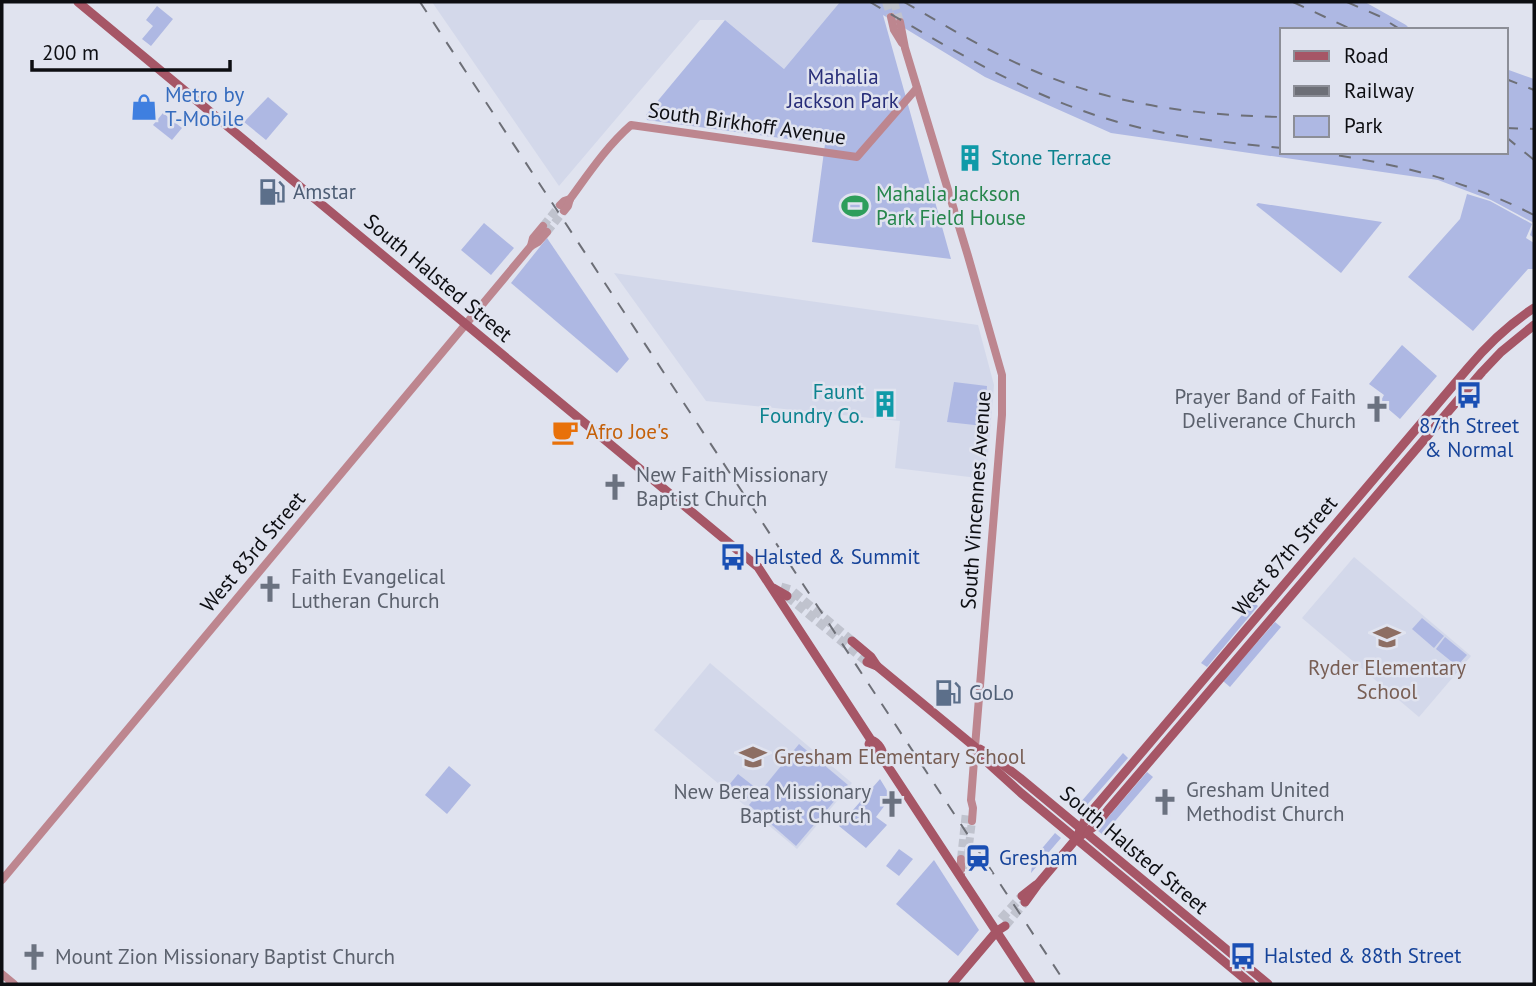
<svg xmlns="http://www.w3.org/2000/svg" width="1536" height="986" viewBox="0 0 1536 986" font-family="'PT Sans',sans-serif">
<rect width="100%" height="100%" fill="#e0e3ef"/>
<g fill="#d3d8ea">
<path d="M 432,2 L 840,2 L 784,69 L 725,20 L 700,20 L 559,186 Z"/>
<path d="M 614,273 L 978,325 L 994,385 L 986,479 L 895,468 L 900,421 L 706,401 Z"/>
<path d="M 1354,557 L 1471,656 L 1419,717 L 1302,618 Z"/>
<path d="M 710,663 L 852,783 L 797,849 L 654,730 Z"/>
</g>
<g fill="#aeb8e3">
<path d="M 840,2 L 1365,2 L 1406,25 L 1411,30 L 1282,30 L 1282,152 L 1506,152 L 1506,69 L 1534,79 L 1534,238 L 1530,235 L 1534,223 L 1491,200 L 1438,180 L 1111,133 L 985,77 L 883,15 L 951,259 L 812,242 L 825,144 L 647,120 L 646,115 L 725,20 L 784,69 Z"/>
<path d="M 157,6 L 173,19 L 151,46 L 142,39 L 153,26 L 146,20 Z"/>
<path d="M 268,97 L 288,114 L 266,140 L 244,122 Z"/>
<path d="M 163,113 L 182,128 L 172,140 L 153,125 Z"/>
<path d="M 1467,194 L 1490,201 L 1532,224 L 1526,238 L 1534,243 L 1534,269 L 1528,269 L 1473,331 L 1408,277 L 1460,219 Z"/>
<path d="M 1258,203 L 1382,222 L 1341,273 L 1256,205 Z"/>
<path d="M 484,223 L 514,248 L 491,275 L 461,250 Z"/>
<path d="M 547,238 L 629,359 L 617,373 L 511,283 Z"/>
<path d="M 1402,345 L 1437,376 L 1400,419 L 1380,402 L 1384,395 L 1369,384 Z"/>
<path d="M 954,382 L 987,386 L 984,426 L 947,422 Z"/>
<path d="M 1253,602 L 1258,606 L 1207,667 L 1201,663 Z"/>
<path d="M 1422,618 L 1444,636 L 1434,648 L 1412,629 Z"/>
<path d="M 1275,622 L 1281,627 L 1230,687 L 1223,681 Z"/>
<path d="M 1445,637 L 1467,655 L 1457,666 L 1436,649 Z"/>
<path d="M 799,744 L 848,785 L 796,846 L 749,805 Z"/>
<path d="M 1123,753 L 1128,758 L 1079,814 L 1074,810 Z"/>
<path d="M 449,766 L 471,785 L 447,814 L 425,795 Z"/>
<path d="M 1147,772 L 1153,777 L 1103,835 L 1097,830 Z"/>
<path d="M 738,774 L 756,788 L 746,800 L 729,785 Z"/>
<path d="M 880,779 L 891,797 L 876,817 L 887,825 L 866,848 L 839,826 Z"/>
<path d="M 1055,833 L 1061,838 L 1031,873 L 1033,859 Z"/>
<path d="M 899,849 L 913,859 L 899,876 L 886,866 Z"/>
<path d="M 934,860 L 979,930 L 958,956 L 896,904 Z"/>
</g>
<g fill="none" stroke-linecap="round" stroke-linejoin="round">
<g stroke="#c0c3ce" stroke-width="8" stroke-dasharray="8 4" stroke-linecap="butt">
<path d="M 886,2 L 891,17"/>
<path d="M 894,2 L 900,22"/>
<path d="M 543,226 L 560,205"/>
<path d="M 547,232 L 564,211"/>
<path d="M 961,859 L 966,812"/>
<path d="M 966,869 L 972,821"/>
</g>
<g stroke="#c0c3ce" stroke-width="9" stroke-dasharray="9 4.5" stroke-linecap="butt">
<path d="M 781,587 L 791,590 L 852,641"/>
<path d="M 787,596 L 867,662"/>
<path d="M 1001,919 L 1022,896"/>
<path d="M 1005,926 L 1025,902"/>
</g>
<g stroke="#bd868f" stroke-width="8">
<path d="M 891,17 L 894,30 L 902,43"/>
<path d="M 900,22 L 905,48 L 968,256 L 1002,375 L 1002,415 L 975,747 L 971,800 L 973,808 L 972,821"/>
<path d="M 560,205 L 564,201 L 570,199"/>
<path d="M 564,211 L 568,206 L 570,199 C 589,173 607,146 631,125 L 857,157 L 917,88"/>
<path d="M 531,246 L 533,238 L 543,226"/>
<path d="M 961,859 L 961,877"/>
<path d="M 2,880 L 531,246 L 538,242 L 547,232"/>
<path d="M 2,974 L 14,984"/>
</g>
<g stroke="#a65666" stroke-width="9">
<path d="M 78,2 L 758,567 L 871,740 C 878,742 884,751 883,759 L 1031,984"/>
<path d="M 773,588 L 787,596"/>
<path d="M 852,641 L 871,657 L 877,666"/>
<path d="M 867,662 L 877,666 L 975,747 L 989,764 L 1021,793 L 1251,984"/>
<path d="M 871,740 L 869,744 L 875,755 L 879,759 L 883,759"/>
<path d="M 980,749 L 990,755 L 1020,778 L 1268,984"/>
<path d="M 1077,838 L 1095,826 L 1108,810 L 1482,372 L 1501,352 L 1534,325"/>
<path d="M 1022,896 L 1036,885"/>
<path d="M 1025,902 L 1038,884 L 1076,839 L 1086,818 L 1468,368 C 1488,344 1508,325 1534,308"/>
<path d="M 952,984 L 997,931 L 1005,926"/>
</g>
<g stroke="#6d6f77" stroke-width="2" stroke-dasharray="12 12" stroke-linecap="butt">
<path d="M 420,2 L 1066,984"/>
<path d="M 870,2 C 953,50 1035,101 1129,125 C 1179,138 1231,143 1282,148"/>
<path d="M 904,2 C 946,26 987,51 1032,70 C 1113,105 1194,115 1282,117"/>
<path d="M 1293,2 L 1353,30"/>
<path d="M 1347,2 L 1379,16 L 1401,30"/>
<path d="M 1506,79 L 1534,90"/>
<path d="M 1506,128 L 1534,129"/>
<path d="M 1506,137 L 1534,160"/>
<path d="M 1315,152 C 1393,163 1463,179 1534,215"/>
</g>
</g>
<defs>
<symbol id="shop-bare" viewBox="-9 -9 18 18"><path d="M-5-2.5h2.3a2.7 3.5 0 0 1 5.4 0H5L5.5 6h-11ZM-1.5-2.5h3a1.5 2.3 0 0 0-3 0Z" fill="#3f7fe0" stroke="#e0e3ef" stroke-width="2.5" paint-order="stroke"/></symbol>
<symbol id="building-bare" viewBox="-9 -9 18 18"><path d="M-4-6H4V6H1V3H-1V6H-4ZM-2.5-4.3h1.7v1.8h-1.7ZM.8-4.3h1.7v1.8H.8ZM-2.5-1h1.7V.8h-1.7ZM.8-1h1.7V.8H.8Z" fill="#0f9aa8" stroke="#e0e3ef" stroke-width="2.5" paint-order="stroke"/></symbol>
<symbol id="fuel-bare" viewBox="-9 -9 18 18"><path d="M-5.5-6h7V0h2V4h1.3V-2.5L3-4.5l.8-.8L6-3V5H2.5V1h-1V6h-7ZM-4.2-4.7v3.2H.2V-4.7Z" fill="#5c6f8a" stroke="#e0e3ef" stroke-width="2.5" paint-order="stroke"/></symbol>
<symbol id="stadium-bare" viewBox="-9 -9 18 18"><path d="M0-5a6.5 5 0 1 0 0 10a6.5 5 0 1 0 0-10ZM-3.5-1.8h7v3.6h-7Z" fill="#2e9e5b" stroke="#e0e3ef" stroke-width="2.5" paint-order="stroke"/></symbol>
<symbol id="bus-bare" viewBox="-9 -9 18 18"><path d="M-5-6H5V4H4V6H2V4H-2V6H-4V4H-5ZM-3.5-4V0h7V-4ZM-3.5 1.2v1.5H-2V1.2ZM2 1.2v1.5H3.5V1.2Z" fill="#1a4fb4" stroke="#e0e3ef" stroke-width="2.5" paint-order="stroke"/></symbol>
<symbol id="church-bare" viewBox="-9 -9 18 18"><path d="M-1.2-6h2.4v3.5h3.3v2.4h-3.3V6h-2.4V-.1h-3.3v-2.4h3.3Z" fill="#6b7280" stroke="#e0e3ef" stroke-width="2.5" paint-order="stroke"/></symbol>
<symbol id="cafe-bare" viewBox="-9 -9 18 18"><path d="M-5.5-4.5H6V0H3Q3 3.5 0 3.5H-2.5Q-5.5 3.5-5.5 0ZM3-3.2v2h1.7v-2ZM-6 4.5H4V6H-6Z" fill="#e8710a" stroke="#e0e3ef" stroke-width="2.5" paint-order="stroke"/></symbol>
<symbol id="school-bare" viewBox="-9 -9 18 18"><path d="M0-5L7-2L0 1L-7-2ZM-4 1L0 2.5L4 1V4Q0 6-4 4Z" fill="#8d6e63" stroke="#e0e3ef" stroke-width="2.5" paint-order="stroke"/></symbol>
<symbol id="station-bare" viewBox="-9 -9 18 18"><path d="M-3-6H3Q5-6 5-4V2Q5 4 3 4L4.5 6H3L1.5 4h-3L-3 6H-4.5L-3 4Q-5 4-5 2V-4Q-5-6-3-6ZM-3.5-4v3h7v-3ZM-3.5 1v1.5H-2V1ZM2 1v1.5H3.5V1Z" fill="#1a4fb4" stroke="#e0e3ef" stroke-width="2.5" paint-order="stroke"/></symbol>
</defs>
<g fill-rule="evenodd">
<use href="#shop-bare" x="125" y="88" width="38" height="38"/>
<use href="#building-bare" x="951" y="139" width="38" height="38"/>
<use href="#fuel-bare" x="253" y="173" width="38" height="38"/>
<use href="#stadium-bare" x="836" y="187" width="38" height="38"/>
<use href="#bus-bare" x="1450" y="376" width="38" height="38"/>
<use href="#building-bare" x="866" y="385" width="38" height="38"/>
<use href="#church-bare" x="1358" y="390" width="38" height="38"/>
<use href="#cafe-bare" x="546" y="413" width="38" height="38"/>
<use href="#church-bare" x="596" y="468" width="38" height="38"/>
<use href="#bus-bare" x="714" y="538" width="38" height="38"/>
<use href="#church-bare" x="251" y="570" width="38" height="38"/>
<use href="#school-bare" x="1368" y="618" width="38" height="38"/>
<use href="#fuel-bare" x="929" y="674" width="38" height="38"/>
<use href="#school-bare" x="734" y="738" width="38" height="38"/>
<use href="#church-bare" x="1146" y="783" width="38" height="38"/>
<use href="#church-bare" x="873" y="785" width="38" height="38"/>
<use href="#station-bare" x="959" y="839" width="38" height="38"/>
<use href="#bus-bare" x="1224" y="937" width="38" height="38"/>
<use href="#church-bare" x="15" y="938" width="38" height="38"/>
</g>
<g text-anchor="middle" stroke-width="5" stroke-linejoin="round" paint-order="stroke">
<g font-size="21" fill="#282e79" stroke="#e0e3ef">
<text x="843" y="84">Mahalia<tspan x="843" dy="24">Jackson Park</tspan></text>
</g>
<g font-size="21" fill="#366cbe" stroke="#e0e3ef" text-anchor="start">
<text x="165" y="102">Metro by<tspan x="165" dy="24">T-Mobile</tspan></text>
</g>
<g font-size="21" fill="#0d0e12" stroke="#e0e3ef">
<text transform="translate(747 124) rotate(8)" y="7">South Birkhoff Avenue</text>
<text transform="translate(438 278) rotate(40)" y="7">South Halsted Street</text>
<text transform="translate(976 500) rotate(-86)" y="7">South Vincennes Avenue</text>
<text transform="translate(253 552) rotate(-50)" y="7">West 83rd Street</text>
<text transform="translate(1285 556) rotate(-50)" y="7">West 87th Street</text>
<text transform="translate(1134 850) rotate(40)" y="7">South Halsted Street</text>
</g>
<g font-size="21" fill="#0d838f" stroke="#e0e3ef" text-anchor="start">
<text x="991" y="165">Stone Terrace</text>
<text x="864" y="399" text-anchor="end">Faunt<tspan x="864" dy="24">Foundry Co.</tspan></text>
</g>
<g font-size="21" fill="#4e5e75" stroke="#e0e3ef" text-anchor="start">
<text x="293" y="199">Amstar</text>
<text x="969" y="700">GoLo</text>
</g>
<g font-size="21" fill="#27864d" stroke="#e0e3ef" text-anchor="start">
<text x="876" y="201">Mahalia Jackson<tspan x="876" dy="24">Park Field House</tspan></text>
</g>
<g font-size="21" fill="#5b616d" stroke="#e0e3ef" text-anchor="start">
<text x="1356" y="404" text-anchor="end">Prayer Band of Faith<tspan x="1356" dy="24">Deliverance Church</tspan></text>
<text x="636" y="482">New Faith Missionary<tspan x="636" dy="24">Baptist Church</tspan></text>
<text x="291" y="584">Faith Evangelical<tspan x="291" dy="24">Lutheran Church</tspan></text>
<text x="1186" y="797">Gresham United<tspan x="1186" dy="24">Methodist Church</tspan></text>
<text x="871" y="799" text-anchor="end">New Berea Missionary<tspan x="871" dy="24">Baptist Church</tspan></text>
<text x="55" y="964">Mount Zion Missionary Baptist Church</text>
</g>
<g font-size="21" fill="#164399" stroke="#e0e3ef" text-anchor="start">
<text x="1469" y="433" text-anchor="middle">87th Street<tspan x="1469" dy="24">&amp; Normal</tspan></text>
<text x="754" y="564">Halsted &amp; Summit</text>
<text x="999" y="865">Gresham</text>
<text x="1264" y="963">Halsted &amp; 88th Street</text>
</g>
<g font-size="21" fill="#c56008" stroke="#e0e3ef" text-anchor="start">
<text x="586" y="439">Afro Joe's</text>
</g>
<g font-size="21" fill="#785e54" stroke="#e0e3ef">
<text x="1387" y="675">Ryder Elementary<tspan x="1387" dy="24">School</tspan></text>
<text x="774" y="764" text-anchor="start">Gresham Elementary School</text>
</g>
</g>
<rect width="1536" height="986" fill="none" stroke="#0d0e12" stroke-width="7"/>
<rect x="1280" y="28" width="228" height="126" fill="#e0e3ef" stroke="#8c8e97" stroke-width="2"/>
<rect x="1294" y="51" width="35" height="10" fill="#a65666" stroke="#8c8e97" stroke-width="2"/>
<text x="1344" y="63" font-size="21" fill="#0d0e12">Road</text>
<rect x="1294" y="86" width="35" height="10" fill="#6d6f77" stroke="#8c8e97" stroke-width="2"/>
<text x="1344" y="98" font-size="21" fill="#0d0e12">Railway</text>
<rect x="1294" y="116" width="35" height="21" fill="#aeb8e3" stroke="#8c8e97" stroke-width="2"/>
<text x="1344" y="133" font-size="21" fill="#0d0e12">Park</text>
<path d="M32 60v10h198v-10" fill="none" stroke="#0d0e12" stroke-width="3.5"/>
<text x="42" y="60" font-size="21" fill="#0d0e12" stroke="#e0e3ef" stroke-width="5" paint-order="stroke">200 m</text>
</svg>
